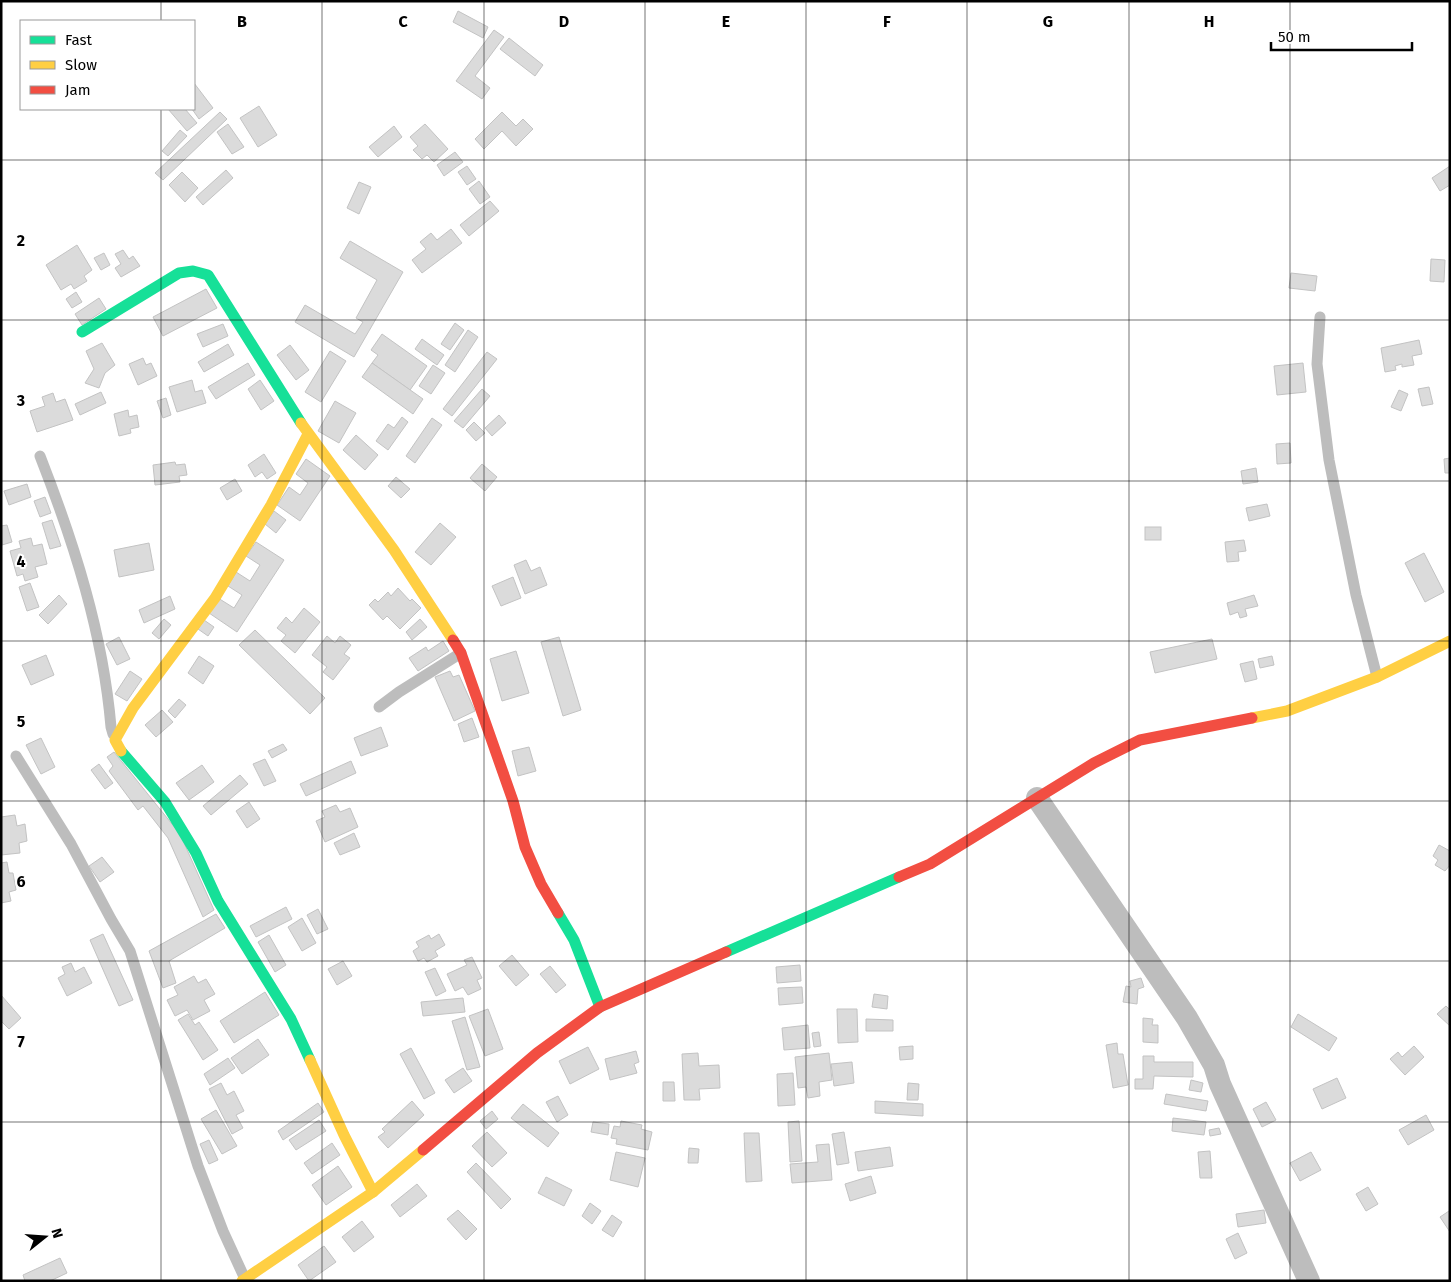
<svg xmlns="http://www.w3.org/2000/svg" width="1451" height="1282" viewBox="0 0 1451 1282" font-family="'Fira Sans',sans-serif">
<rect width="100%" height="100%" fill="#fff"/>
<g fill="#dbdbdb" stroke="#c3c3c3">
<path d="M 458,11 L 488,27 L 483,38 L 453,22 Z"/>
<path d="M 494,30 L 504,37 L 475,76 L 490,88 L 482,99 L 456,81 Z"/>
<path d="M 509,38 L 543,65 L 535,76 L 500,49 Z"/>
<path d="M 194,83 L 213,108 L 199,119 L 192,109 L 194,109 Z"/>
<path d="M 259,106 L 277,135 L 258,147 L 240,118 Z"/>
<path d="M 168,109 L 185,109 L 197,123 L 187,131 Z"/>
<path d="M 220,112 L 227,119 L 163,180 L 155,173 Z"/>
<path d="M 502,112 L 516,126 L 523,119 L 533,129 L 516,146 L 502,131 L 484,149 L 475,139 Z"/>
<path d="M 228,124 L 244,147 L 232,154 L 217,132 Z"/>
<path d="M 425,124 L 448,149 L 434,162 L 427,155 L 422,159 L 413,150 L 418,146 L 410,137 Z"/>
<path d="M 394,126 L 402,137 L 378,157 L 369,147 Z"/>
<path d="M 180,130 L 187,136 L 168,156 L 162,151 Z"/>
<path d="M 455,152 L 463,162 L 444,176 L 437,165 Z"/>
<path d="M 467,166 L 476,179 L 467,185 L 458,172 Z"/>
<path d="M 1450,166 L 1450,185 L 1440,191 L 1432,178 Z"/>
<path d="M 226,170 L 233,178 L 203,205 L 196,197 Z"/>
<path d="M 182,172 L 198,188 L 185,202 L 169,185 Z"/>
<path d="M 479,181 L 490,197 L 480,204 L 469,189 Z"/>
<path d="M 359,182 L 371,187 L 359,214 L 347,208 Z"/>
<path d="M 490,201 L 499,211 L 469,236 L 460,225 Z"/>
<path d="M 451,229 L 462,243 L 422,273 L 412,260 L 426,249 L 420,242 L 431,233 L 437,240 Z"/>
<path d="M 350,241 L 403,272 L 354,357 L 295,322 L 305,305 L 355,334 L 363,322 L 356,318 L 377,280 L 340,258 Z"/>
<path d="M 77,245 L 92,270 L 84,276 L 87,281 L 74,289 L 71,284 L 61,290 L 46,265 Z"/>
<path d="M 123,250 L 129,259 L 133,256 L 140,266 L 121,277 L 115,268 L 121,264 L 115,254 Z"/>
<path d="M 104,253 L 110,265 L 101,270 L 94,258 Z"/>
<path d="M 1431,259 L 1445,260 L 1444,282 L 1430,281 Z"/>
<path d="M 1291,273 L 1317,276 L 1315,291 L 1289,288 Z"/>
<path d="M 206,289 L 217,308 L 163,336 L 153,317 Z"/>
<path d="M 76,292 L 82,302 L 72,308 L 66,299 Z"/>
<path d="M 99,298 L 106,309 L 82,325 L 75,314 Z"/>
<path d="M 455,323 L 464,330 L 450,350 L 441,344 Z"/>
<path d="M 223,324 L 228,336 L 203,347 L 197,334 Z"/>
<path d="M 468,330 L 478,337 L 455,372 L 445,365 Z"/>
<path d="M 382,334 L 427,366 L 410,390 L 372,363 L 378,355 L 371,350 Z"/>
<path d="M 422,339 L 444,355 L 437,365 L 415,349 Z"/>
<path d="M 1419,340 L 1422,354 L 1412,356 L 1414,365 L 1402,367 L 1402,364 L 1395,366 L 1396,370 L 1385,372 L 1381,348 Z"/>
<path d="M 102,343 L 115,365 L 105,373 L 99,388 L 85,383 L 94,369 L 86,351 Z"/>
<path d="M 228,344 L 234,355 L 204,372 L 198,362 Z"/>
<path d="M 290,345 L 309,370 L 296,380 L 277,355 Z"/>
<path d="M 330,351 L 346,361 L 321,402 L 305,392 Z"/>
<path d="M 487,352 L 497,359 L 452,416 L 443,409 Z"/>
<path d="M 143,358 L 146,365 L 151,363 L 157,376 L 138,385 L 129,364 Z"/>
<path d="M 248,363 L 255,375 L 216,399 L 208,387 Z"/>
<path d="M 372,363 L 423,399 L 413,414 L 362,377 Z"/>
<path d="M 1303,363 L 1306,392 L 1277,395 L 1274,366 Z"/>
<path d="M 433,365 L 445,373 L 431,394 L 419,386 Z"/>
<path d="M 192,380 L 195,392 L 202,390 L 206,403 L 177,412 L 169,387 Z"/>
<path d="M 260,380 L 274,401 L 261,410 L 248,389 Z"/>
<path d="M 1429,387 L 1433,404 L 1422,406 L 1418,389 Z"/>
<path d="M 482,389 L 490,396 L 463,428 L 454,421 Z"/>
<path d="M 1399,390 L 1408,394 L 1401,411 L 1391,407 Z"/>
<path d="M 101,392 L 106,403 L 80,415 L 75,404 Z"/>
<path d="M 53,393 L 56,402 L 65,399 L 73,420 L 37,432 L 30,411 L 45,406 L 42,397 Z"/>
<path d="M 166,398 L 171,415 L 163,418 L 157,401 Z"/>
<path d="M 335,401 L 356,413 L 339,443 L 318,431 Z"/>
<path d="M 128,410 L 129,417 L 137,415 L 139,427 L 130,429 L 131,433 L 119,436 L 114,414 Z"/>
<path d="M 499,415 L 506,423 L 492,436 L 485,428 Z"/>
<path d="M 402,417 L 408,422 L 388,450 L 376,441 L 388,424 L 394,428 Z"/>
<path d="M 432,418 L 442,425 L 415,463 L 406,456 Z"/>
<path d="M 474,422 L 485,433 L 476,441 L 466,430 Z"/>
<path d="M 356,435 L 378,455 L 365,470 L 343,450 Z"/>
<path d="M 1290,443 L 1291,463 L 1277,464 L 1276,444 Z"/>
<path d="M 264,454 L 276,473 L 267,479 L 262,472 L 255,477 L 248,465 Z"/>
<path d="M 1450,458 L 1450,473 L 1445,473 L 1444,459 Z"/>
<path d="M 306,459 L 330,476 L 300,521 L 277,505 L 289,487 L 300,495 L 308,483 L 296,474 Z"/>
<path d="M 175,462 L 176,465 L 185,464 L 187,475 L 179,476 L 180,482 L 155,485 L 153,465 Z"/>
<path d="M 482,464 L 497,477 L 485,491 L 470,478 Z"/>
<path d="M 1256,468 L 1258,482 L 1243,484 L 1241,471 Z"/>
<path d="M 396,477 L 410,489 L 401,498 L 388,486 Z"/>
<path d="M 235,479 L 242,491 L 227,500 L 220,488 Z"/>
<path d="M 27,484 L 31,497 L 9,505 L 4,491 Z"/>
<path d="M 45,497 L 51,513 L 40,517 L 34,501 Z"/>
<path d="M 1267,504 L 1270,516 L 1249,521 L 1246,508 Z"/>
<path d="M 274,511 L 286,520 L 276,533 L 265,524 Z"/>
<path d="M 52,520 L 61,546 L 50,549 L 42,523 Z"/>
<path d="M 440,523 L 456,537 L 431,565 L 415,552 Z"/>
<path d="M 7,525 L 12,542 L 2,545 L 1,526 Z"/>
<rect x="1145" y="527" width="16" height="13"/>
<path d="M 31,538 L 33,546 L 42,544 L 47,564 L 35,567 L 38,577 L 25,581 L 23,574 L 17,576 L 10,551 L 21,548 L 19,541 Z"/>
<path d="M 1244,540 L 1246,551 L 1238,552 L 1239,561 L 1227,562 L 1225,542 Z"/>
<path d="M 256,542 L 284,560 L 237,632 L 209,613 L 218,598 L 234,608 L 242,595 L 228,586 L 236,572 L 250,581 L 260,565 L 246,556 Z"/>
<path d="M 149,543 L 154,570 L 119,577 L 114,550 Z"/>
<path d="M 1424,553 L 1444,592 L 1425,602 L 1405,563 Z"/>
<path d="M 526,560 L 531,571 L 540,567 L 547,585 L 525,594 L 514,565 Z"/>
<path d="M 513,577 L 521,598 L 501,606 L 492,586 Z"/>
<path d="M 30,583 L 39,607 L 27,611 L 19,587 Z"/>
<path d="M 398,588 L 410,601 L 412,599 L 421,608 L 400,629 L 387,616 L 383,620 L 369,605 L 375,599 L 378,602 L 388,592 L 391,596 Z"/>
<path d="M 59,595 L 67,604 L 48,624 L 39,615 Z"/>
<path d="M 1254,595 L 1258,606 L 1245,609 L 1247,616 L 1240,618 L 1238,612 L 1230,615 L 1227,603 Z"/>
<path d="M 170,596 L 175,609 L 144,623 L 139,610 Z"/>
<path d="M 304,608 L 320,622 L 295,653 L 281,641 L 286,635 L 277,628 L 286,617 L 292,623 Z"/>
<path d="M 164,619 L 171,625 L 159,639 L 152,633 Z"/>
<path d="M 420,619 L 427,627 L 412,640 L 406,632 Z"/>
<path d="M 204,620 L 214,627 L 208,636 L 198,629 Z"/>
<path d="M 255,630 L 325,698 L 310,714 L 239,645 Z"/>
<path d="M 327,636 L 335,643 L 340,636 L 351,645 L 344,654 L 350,658 L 333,680 L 323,672 L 327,667 L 312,655 Z"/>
<path d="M 119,637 L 130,659 L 117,665 L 106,644 Z"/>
<path d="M 559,637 L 581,710 L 563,716 L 541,642 Z"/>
<path d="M 1212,639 L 1217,659 L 1155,673 L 1150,652 Z"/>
<path d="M 443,641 L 449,651 L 418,671 L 409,658 L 426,647 L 428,651 Z"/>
<path d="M 516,651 L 529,693 L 502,701 L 490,659 Z"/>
<path d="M 46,655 L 54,675 L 31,685 L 22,665 Z"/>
<path d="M 199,656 L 214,666 L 203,684 L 188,673 Z"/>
<path d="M 1272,656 L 1274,665 L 1260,668 L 1258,659 Z"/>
<path d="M 1253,661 L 1257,679 L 1245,682 L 1240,664 Z"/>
<path d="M 130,671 L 142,679 L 127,701 L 115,694 Z"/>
<path d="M 450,671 L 453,677 L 459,675 L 475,711 L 454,721 L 435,677 Z"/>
<path d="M 179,699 L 186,705 L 175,718 L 168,711 Z"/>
<path d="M 162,710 L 173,722 L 156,737 L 145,725 Z"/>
<path d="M 472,718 L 479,737 L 464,742 L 458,724 Z"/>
<path d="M 381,727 L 388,746 L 361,756 L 354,738 Z"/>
<path d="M 41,738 L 55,767 L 41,774 L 26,745 Z"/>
<path d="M 283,744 L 287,750 L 272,758 L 268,751 Z"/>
<path d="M 529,747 L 536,771 L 518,776 L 512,751 Z"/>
<path d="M 114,752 L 180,834 L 214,910 L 203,917 L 168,838 L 143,806 L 138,810 L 109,771 L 113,766 L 107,757 Z"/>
<path d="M 265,759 L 276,781 L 264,786 L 253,764 Z"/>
<path d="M 351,761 L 356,773 L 306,796 L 300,784 Z"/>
<path d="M 99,764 L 113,783 L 105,789 L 91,770 Z"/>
<path d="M 202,765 L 214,782 L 189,800 L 176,783 Z"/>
<path d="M 240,775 L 248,784 L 211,815 L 203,806 Z"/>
<path d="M 249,802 L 260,819 L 247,828 L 236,811 Z"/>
<path d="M 336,805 L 340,812 L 350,808 L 358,827 L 325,842 L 316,821 L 325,817 L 322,811 Z"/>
<path d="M 15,815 L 17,826 L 25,824 L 27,841 L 19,843 L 20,853 L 1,855 L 1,817 Z"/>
<path d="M 354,833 L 360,847 L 340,855 L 334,843 Z"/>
<path d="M 1439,845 L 1450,851 L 1450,865 L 1445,871 L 1435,865 L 1438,860 L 1433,856 Z"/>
<path d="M 102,857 L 114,872 L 100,882 L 89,866 Z"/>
<path d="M 7,862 L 9,873 L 13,873 L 16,890 L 9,892 L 11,901 L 1,903 L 1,863 Z"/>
<path d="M 286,907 L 292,919 L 256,937 L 250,926 Z"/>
<path d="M 318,909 L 328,929 L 317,934 L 307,915 Z"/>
<path d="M 216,914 L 225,928 L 169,961 L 176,983 L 163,988 L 149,951 Z"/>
<path d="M 302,918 L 316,943 L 302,951 L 288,927 Z"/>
<path d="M 103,934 L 133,1000 L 119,1006 L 90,940 Z"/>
<path d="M 439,934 L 445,945 L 435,951 L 438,956 L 427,962 L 424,958 L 418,961 L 413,951 L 419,947 L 416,942 L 429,935 L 431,939 Z"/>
<path d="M 269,935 L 286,965 L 275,972 L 258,942 Z"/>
<path d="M 512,955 L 529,975 L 516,986 L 499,966 Z"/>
<path d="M 472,957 L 482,978 L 477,980 L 481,989 L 468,995 L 463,987 L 455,991 L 447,974 L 467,965 L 464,960 Z"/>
<path d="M 343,961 L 352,976 L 337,985 L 328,969 Z"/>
<path d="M 71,963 L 75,972 L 84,967 L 92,983 L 67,996 L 58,978 L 65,974 L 62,967 Z"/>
<path d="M 800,965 L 801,981 L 777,983 L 776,967 Z"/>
<path d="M 550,966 L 566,985 L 556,993 L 540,974 Z"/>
<path d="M 435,968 L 446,991 L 436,996 L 425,972 Z"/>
<path d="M 194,976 L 198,983 L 206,979 L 215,994 L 204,1000 L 210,1011 L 193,1020 L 187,1010 L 175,1016 L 167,1000 L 178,995 L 174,987 Z"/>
<path d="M 1141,978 L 1144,987 L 1138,989 L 1137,1004 L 1123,1002 L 1126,986 L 1131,987 L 1130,981 Z"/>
<path d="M 802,987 L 803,1003 L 779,1005 L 778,988 Z"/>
<path d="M 265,992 L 279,1015 L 234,1043 L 220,1021 Z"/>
<path d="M 874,994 L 888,996 L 887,1009 L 872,1007 Z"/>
<path d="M 1,995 L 21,1018 L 9,1029 L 1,1021 Z"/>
<path d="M 463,998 L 465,1012 L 423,1016 L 421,1002 Z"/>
<path d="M 1446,1006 L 1450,1010 L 1450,1026 L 1437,1014 Z"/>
<path d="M 488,1009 L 503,1049 L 485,1056 L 469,1016 Z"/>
<path d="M 837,1009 L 857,1009 L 858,1042 L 838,1043 Z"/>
<path d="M 188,1014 L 195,1025 L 199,1022 L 218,1050 L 203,1060 L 178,1020 Z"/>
<path d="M 1298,1014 L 1337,1038 L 1329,1051 L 1291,1027 Z"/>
<path d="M 465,1017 L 480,1067 L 467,1070 L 452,1021 Z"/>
<path d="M 1143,1018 L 1153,1019 L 1152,1025 L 1158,1025 L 1158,1043 L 1143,1042 Z"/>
<path d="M 866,1019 L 893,1020 L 893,1031 L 866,1031 Z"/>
<path d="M 808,1025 L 810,1048 L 784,1050 L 782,1028 Z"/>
<path d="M 819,1032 L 821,1046 L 814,1047 L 812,1033 Z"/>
<path d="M 258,1039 L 269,1055 L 242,1074 L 231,1058 Z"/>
<path d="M 1117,1043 L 1118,1054 L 1123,1054 L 1128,1085 L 1113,1088 L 1106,1045 Z"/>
<path d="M 913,1046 L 913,1059 L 900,1060 L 899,1047 Z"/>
<path d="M 1414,1046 L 1424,1057 L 1405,1075 L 1390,1059 L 1398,1052 L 1402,1057 Z"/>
<path d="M 588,1047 L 599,1069 L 570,1084 L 559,1061 Z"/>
<path d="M 411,1048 L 435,1093 L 424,1099 L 400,1054 Z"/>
<path d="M 636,1051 L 639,1062 L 634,1064 L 637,1073 L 610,1080 L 605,1059 Z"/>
<path d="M 698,1053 L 699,1066 L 719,1065 L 720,1088 L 699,1089 L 700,1100 L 684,1100 L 682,1054 Z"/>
<path d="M 829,1053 L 832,1080 L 819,1082 L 820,1096 L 808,1098 L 806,1087 L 798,1088 L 795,1057 Z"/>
<path d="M 1143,1056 L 1154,1056 L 1154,1062 L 1193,1062 L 1193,1077 L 1154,1076 L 1153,1089 L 1135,1089 L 1135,1079 L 1143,1079 Z"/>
<path d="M 228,1058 L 235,1068 L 210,1085 L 204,1074 Z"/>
<path d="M 852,1062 L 854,1083 L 834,1086 L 831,1064 Z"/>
<path d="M 463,1068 L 472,1081 L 454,1093 L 445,1080 Z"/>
<path d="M 793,1073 L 795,1105 L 778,1106 L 777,1074 Z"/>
<path d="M 1337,1078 L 1346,1098 L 1322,1109 L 1313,1089 Z"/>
<path d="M 1191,1080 L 1203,1083 L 1201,1092 L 1189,1090 Z"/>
<path d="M 663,1082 L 674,1082 L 675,1101 L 663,1101 Z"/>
<path d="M 221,1083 L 227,1095 L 234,1091 L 244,1111 L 236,1115 L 243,1128 L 232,1134 L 209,1089 Z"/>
<path d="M 908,1083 L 919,1084 L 918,1100 L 907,1100 Z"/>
<path d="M 1166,1094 L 1208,1101 L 1206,1111 L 1164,1104 Z"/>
<path d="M 558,1096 L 568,1115 L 557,1122 L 546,1102 Z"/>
<path d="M 412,1101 L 424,1115 L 388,1148 L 378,1137 L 385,1132 L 382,1129 Z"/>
<path d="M 875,1101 L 923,1104 L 923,1116 L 875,1113 Z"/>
<path d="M 1266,1102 L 1276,1120 L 1262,1127 L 1253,1109 Z"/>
<path d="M 318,1103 L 324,1112 L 283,1140 L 278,1131 Z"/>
<path d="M 523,1104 L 559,1133 L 548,1147 L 511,1118 Z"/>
<path d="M 216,1110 L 237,1146 L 222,1154 L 201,1119 Z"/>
<path d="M 492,1111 L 498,1119 L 486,1129 L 480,1121 Z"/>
<path d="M 1426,1115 L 1434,1130 L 1408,1145 L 1399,1130 Z"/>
<path d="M 1173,1118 L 1206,1122 L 1204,1135 L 1172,1131 Z"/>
<path d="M 319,1120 L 326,1131 L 296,1150 L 289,1140 Z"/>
<path d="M 621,1121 L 642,1125 L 641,1129 L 652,1132 L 648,1150 L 616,1144 L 617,1139 L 611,1138 L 614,1126 L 620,1127 Z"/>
<path d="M 799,1121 L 802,1161 L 790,1162 L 788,1122 Z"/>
<path d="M 593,1122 L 609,1124 L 608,1135 L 591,1132 Z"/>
<path d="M 1219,1128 L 1221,1134 L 1210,1136 L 1209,1130 Z"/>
<path d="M 487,1132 L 507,1153 L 492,1167 L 472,1146 Z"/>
<path d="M 844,1132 L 849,1163 L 837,1165 L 832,1134 Z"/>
<path d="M 744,1133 L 759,1133 L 762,1181 L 746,1182 Z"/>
<path d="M 209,1140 L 218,1160 L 209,1164 L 200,1144 Z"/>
<path d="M 332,1143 L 340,1155 L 312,1174 L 304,1163 Z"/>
<path d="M 829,1144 L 832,1180 L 792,1183 L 790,1164 L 818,1162 L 816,1145 Z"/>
<path d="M 890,1147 L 893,1166 L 858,1171 L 855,1152 Z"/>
<path d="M 689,1148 L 699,1149 L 698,1163 L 688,1163 Z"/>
<path d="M 1210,1151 L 1212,1178 L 1200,1178 L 1198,1152 Z"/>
<path d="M 616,1152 L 645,1158 L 638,1187 L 610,1180 Z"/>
<path d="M 1311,1152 L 1321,1170 L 1300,1181 L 1290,1163 Z"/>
<path d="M 476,1163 L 511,1199 L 501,1209 L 467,1172 Z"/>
<path d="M 338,1166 L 352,1187 L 326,1205 L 312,1185 Z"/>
<path d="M 871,1176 L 876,1193 L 850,1201 L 845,1184 Z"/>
<path d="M 546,1177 L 572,1190 L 564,1206 L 538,1193 Z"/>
<path d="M 417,1184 L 427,1196 L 400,1217 L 391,1205 Z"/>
<path d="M 1368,1187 L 1378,1204 L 1366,1211 L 1356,1194 Z"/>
<path d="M 590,1203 L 601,1211 L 592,1224 L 582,1216 Z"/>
<path d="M 458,1210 L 477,1229 L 466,1240 L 447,1219 Z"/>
<path d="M 1264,1210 L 1266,1223 L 1238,1227 L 1236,1214 Z"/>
<path d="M 1449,1211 L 1450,1211 L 1450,1232 L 1440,1217 Z"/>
<path d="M 612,1215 L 622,1222 L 613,1237 L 602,1230 Z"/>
<path d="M 362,1221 L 374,1237 L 354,1252 L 342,1237 Z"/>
<path d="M 1238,1233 L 1247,1253 L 1235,1259 L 1226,1239 Z"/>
<path d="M 324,1246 L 336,1262 L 309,1281 L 298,1265 Z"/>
<path d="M 60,1258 L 67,1273 L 50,1281 L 25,1281 L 23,1275 Z"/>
</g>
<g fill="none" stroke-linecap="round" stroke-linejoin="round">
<g stroke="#bdbdbd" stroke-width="11">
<path d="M 1320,317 L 1317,364 L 1329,460 L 1356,595 L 1377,677"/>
<path d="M 40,456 C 74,543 103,633 111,727 L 113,734"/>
<path d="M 379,707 L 399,692 L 461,653"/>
<path d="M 16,756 L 71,844 L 111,919 L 130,951 L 198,1166 L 223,1231 L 245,1279"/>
</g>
<path stroke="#bdbdbd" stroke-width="22" d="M 1037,798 L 1187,1018 L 1214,1065 L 1220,1084 L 1309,1281"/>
<g stroke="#16e098" stroke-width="11">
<path d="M 82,332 L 179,273 L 193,271 L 208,275 L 301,423"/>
<path d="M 121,751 L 165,802 L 196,853 L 218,901 L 291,1019 L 310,1060"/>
<path d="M 558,913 L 574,940 L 600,1007"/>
<path d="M 726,952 L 899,877"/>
</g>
<g stroke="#ffcf43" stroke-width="11">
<path d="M 301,423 L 394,550 L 453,640"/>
<path d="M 1252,718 L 1287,711 L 1377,677 L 1450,641"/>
<path d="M 121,751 L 115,740 L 133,708 L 215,598 L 271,505 L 308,434"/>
<path d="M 310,1060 L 344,1135 L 373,1192"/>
<path d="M 242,1281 L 373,1192 L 423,1150"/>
</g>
<g stroke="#f24e42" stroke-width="11">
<path d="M 453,640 L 461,653 L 513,801 L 525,847 L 541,884 L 558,913"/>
<path d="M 899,877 L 930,864 L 1094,763 L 1140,740 L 1252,718"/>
<path d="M 423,1150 L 537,1053 L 600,1007 L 726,952"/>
</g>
</g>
<path fill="none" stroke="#000" stroke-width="1" stroke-opacity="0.55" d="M 161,1 L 161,21M 322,1 L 322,1281M 484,1 L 484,1281M 645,1 L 645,1281M 806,1 L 806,1281M 967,1 L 967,1281M 1129,1 L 1129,1281M 1290,1 L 1290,1281M 161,109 L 161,1281M 1,160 L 1450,160M 1,320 L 1450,320M 1,481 L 1450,481M 1,641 L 1450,641M 1,801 L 1450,801M 1,961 L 1450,961M 1,1122 L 1450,1122"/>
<g font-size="16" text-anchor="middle" font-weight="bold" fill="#000" stroke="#fff" stroke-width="4" stroke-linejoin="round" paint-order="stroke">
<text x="242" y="27">B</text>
<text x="403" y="27">C</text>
<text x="564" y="27">D</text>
<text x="726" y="27">E</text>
<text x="887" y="27">F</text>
<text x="1048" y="27">G</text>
<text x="1209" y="27">H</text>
<text x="21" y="246">2</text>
<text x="21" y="406">3</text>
<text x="21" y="567">4</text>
<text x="21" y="727">5</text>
<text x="21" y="887">6</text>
<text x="21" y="1047">7</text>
</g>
<rect width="1451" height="1282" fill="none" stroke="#000000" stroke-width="5"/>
<rect x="20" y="20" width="175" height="90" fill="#ffffff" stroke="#999999"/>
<rect x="30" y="36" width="25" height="8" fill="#16e098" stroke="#999999"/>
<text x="65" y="45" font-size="15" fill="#000000">Fast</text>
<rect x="30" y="61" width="25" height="8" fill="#ffcf43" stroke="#999999"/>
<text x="65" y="70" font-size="15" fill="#000000">Slow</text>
<rect x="30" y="86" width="25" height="8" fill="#f24e42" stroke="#999999"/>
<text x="65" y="95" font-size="15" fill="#000000">Jam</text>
<g transform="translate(45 1237) rotate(73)" stroke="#ffffff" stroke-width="4" paint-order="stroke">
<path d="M0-4L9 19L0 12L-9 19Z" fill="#000000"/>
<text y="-8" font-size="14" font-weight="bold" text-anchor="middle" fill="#000000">N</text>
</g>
<path d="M1271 42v8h141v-8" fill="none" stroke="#000000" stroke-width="2.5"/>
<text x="1278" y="42" font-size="15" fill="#000000" stroke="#ffffff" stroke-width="4" paint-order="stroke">50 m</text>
</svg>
